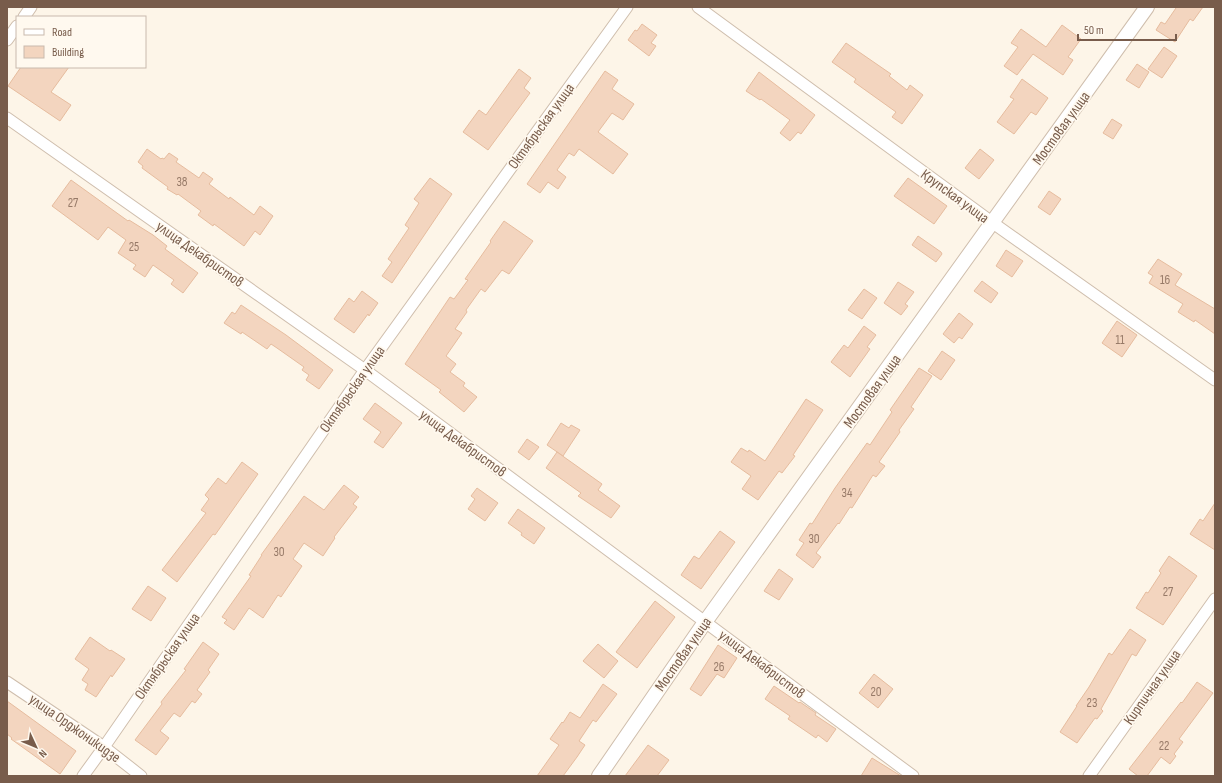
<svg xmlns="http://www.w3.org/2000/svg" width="1222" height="783" viewBox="0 0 1222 783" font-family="'Sofia Sans Condensed',sans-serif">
<rect width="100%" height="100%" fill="#fdf5e8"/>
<g fill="#f3d5bf" stroke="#e6bc9e">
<path d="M 1174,7 L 1203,7 L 1193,21 L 1190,19 L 1175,42 L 1156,30 L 1161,22 L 1165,24 L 1176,8 Z"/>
<path d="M 642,24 L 657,35 L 651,43 L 656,46 L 649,56 L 628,40 L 635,30 L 637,31 Z"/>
<path d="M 1062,25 L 1081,39 L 1068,57 L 1073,60 L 1063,75 L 1033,54 L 1017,75 L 1004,66 L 1018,47 L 1011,43 L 1021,29 L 1046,47 Z"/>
<path d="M 846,43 L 891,74 L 889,76 L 907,90 L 910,85 L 923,95 L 902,124 L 892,117 L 896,112 L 854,82 L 856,79 L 832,62 Z"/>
<path d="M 1164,47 L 1177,56 L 1162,78 L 1148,69 Z"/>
<path d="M 1137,64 L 1149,72 L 1139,88 L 1126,80 Z"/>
<path d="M 21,67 L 69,67 L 51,92 L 71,105 L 60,121 L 8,86 Z"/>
<path d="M 519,69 L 531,78 L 524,88 L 530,93 L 488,150 L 463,132 L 479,110 L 486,115 Z"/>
<path d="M 605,71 L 618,80 L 612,89 L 634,104 L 623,120 L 612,113 L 598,132 L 628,154 L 613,174 L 579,149 L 574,156 L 569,153 L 557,170 L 566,177 L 558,189 L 548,182 L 540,193 L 527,184 Z"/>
<path d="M 759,72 L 815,115 L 801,134 L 798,132 L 790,141 L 780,133 L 790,120 L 761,99 L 760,100 L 746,91 Z"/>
<path d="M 1022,79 L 1048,98 L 1036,115 L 1031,112 L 1014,134 L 997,122 L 1014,99 L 1010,97 Z"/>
<path d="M 1112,119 L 1122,125 L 1113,139 L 1103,133 Z"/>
<path d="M 147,149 L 161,159 L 162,158 L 164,159 L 169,153 L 178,159 L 176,162 L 199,178 L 203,172 L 213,179 L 209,184 L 229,199 L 230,197 L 254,215 L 260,206 L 273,216 L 260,235 L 255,231 L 244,246 L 214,224 L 213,226 L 198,215 L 201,211 L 178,194 L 177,195 L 167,189 L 168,187 L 142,168 L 143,166 L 138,162 Z"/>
<path d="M 980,149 L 994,160 L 979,179 L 965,168 Z"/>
<path d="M 430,178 L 452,194 L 392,283 L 382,276 L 392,262 L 388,259 L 409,228 L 405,225 L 419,203 L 414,199 Z"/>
<path d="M 908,178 L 947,206 L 934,224 L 894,196 Z"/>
<path d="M 71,180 L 128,221 L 129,220 L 153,235 L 167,246 L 165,249 L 198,273 L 183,293 L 171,284 L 174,280 L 153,265 L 145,277 L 133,269 L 136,265 L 118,253 L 126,240 L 108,227 L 98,240 L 52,206 Z"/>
<path d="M 1049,191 L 1061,199 L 1050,215 L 1038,207 Z"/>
<path d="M 504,221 L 533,241 L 509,274 L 502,270 L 485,292 L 481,289 L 466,310 L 467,312 L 455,329 L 462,333 L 446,356 L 456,364 L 450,372 L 465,383 L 463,386 L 477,397 L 464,412 L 439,392 L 441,390 L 405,364 L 450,297 L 454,299 L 468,280 L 465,279 L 491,242 L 490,241 Z"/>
<path d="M 918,236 L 941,252 L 942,254 L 936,262 L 912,245 Z"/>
<path d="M 1006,250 L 1023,261 L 1012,277 L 996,266 Z"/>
<path d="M 1158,259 L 1182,274 L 1175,285 L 1215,309 L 1215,334 L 1195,320 L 1194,322 L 1178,312 L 1183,304 L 1149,283 L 1153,276 L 1148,273 Z"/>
<path d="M 982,281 L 998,293 L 991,303 L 974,291 Z"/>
<path d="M 898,282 L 914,292 L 905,304 L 908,306 L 901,315 L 884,303 Z"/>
<path d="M 864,289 L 877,298 L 862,319 L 848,310 Z"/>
<path d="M 362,291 L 378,303 L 369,316 L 368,314 L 354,333 L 334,319 L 349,298 L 354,302 Z"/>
<path d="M 241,305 L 286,335 L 333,370 L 319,389 L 306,380 L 309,375 L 302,370 L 304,367 L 277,348 L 271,344 L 267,349 L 242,332 L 241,334 L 224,323 L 232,312 L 235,314 Z"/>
<path d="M 959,313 L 973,324 L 962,339 L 959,337 L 954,343 L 943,334 Z"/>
<path d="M 1117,321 L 1137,335 L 1122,357 L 1102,343 Z"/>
<path d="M 864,326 L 876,335 L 867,347 L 870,349 L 850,377 L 831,362 L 844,345 L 848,348 Z"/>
<path d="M 942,351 L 955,360 L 941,380 L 928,371 Z"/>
<path d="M 919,368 L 932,376 L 911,407 L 914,409 L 899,430 L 900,432 L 879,462 L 885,466 L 876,477 L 873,475 L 852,508 L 850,507 L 839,524 L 838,523 L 816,553 L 821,557 L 813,568 L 796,555 L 804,543 L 799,540 L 810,523 L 812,524 L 835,488 L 867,443 L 870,445 L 892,412 L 890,410 Z"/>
<path d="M 806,399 L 823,410 L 793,455 L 795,456 L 782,473 L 779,471 L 758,500 L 742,489 L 751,476 L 731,462 L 741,448 L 748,452 L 749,450 L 765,461 Z"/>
<path d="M 375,403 L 402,423 L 383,448 L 374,442 L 381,432 L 363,419 Z"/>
<path d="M 561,423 L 569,428 L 571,425 L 580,430 L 563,456 L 547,445 Z"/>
<path d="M 527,439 L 539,447 L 529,460 L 518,452 Z"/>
<path d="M 557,452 L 602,484 L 598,490 L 620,506 L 611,518 L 578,496 L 581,493 L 546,468 Z"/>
<path d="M 242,462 L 258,474 L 215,535 L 213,534 L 177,582 L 162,570 L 206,513 L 201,510 L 209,499 L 205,495 L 218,478 L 226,484 Z"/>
<path d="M 344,485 L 359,497 L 353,504 L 357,507 L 334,537 L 335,538 L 323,556 L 304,543 L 293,559 L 302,566 L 281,597 L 278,595 L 263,618 L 249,608 L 234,630 L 224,623 L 227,620 L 222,617 L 251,576 L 249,575 L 262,555 L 261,555 L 304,496 L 324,510 Z"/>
<path d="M 477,488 L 498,503 L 485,521 L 468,509 L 475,499 L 471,496 Z"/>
<path d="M 1215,503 L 1215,550 L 1190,534 L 1200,519 L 1203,521 Z"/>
<path d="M 518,509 L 545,528 L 534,544 L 521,535 L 522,533 L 508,523 Z"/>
<path d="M 720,531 L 735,542 L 701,589 L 681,575 L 694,556 L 699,559 Z"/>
<path d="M 1169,556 L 1197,576 L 1163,625 L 1136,608 L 1146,592 L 1148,593 L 1161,573 L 1159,571 Z"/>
<path d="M 779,569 L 793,579 L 779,600 L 764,591 Z"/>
<path d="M 148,586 L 166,598 L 151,621 L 132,609 Z"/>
<path d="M 655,601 L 675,617 L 637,668 L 616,652 Z"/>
<path d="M 1130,629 L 1146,640 L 1136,656 L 1132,654 L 1101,709 L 1103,711 L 1097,719 L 1095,718 L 1077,743 L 1060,732 L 1077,706 L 1076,706 L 1089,687 L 1109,653 L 1112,655 Z"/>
<path d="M 90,637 L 110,651 L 111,650 L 125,659 L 112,677 L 111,675 L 96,697 L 85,690 L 88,684 L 82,680 L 89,669 L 75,659 Z"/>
<path d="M 203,642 L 219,654 L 208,670 L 210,672 L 197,690 L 202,694 L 195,703 L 192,701 L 180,717 L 174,713 L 160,731 L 169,738 L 156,755 L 135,740 L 162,704 L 161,702 L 186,670 L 184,669 Z"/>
<path d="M 598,644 L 618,661 L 604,678 L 583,661 Z"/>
<path d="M 718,645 L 737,658 L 724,678 L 717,674 L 701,696 L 690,689 Z"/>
<path d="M 874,674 L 893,689 L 878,708 L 859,693 Z"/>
<path d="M 1197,682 L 1213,693 L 1179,739 L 1183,742 L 1174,754 L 1176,756 L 1170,764 L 1161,757 L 1147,776 L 1138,776 L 1129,769 L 1181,702 L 1182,703 Z"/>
<path d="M 603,684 L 617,694 L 596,722 L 593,720 L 579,741 L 585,745 L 577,757 L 563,776 L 537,776 L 559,745 L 550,739 L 562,722 L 563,723 L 570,712 L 580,718 Z"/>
<path d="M 774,686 L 799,703 L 800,702 L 816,713 L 815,715 L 836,729 L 827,742 L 818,735 L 816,738 L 788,719 L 790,716 L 765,699 Z"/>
<path d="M 7,701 L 76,751 L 60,774 L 11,739 L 12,738 L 7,734 Z"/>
<path d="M 648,745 L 669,760 L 657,776 L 625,776 Z"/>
<path d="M 872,758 L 901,776 L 861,776 Z"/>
</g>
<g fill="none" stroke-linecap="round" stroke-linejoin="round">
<defs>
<g id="minor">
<path d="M 698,7 L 993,223 L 1215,380"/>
<path d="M 24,17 L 31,7"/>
<path d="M 7,40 L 17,26"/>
<path d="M 7,118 L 365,370 L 913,776"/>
<path d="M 7,682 L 104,747 L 141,776"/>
<path d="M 83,776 L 104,747 L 365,370 L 627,7"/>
<path d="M 1089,776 L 1215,599"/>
</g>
<path id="tertiary" d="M 599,776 L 705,622 L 1147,7"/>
</defs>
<use href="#minor" stroke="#cfbead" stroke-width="13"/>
<use href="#tertiary" stroke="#cfbead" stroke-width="16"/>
<use href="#minor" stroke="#fff" stroke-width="11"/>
<use href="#tertiary" stroke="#fff" stroke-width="14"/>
</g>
<g text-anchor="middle" stroke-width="3.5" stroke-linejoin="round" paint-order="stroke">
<g font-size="13" fill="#977a68">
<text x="182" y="186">38</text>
<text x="73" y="207">27</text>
<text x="134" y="251">25</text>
<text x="1165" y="284">16</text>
<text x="1120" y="344">11</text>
<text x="847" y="497">34</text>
<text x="814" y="543">30</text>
<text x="279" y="556">30</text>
<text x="1168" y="596">27</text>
<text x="719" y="671">26</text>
<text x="876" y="696">20</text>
<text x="1092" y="707">23</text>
<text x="1164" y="750">22</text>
</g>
<g font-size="15" fill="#785c4b" stroke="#fff9ef">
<text transform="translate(541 126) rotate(-54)" y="5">Октябрьская улица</text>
<text transform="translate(1061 128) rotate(-54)" y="5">Мостовая улица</text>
<text transform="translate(955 196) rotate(36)" y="5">Крупская улица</text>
<text transform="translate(200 254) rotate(35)" y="5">улица Декабристов</text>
<text transform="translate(352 389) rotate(-55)" y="5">Октябрьская улица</text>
<text transform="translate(872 391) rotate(-54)" y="5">Мостовая улица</text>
<text transform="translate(463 443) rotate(36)" y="5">улица Декабристов</text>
<text transform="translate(683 654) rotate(-55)" y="5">Мостовая улица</text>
<text transform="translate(167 656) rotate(-55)" y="5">Октябрьская улица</text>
<text transform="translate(762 664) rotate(37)" y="5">улица Декабристов</text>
<text transform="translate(1152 687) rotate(-55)" y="5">Кирпичная улица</text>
<text transform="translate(75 728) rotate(35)" y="5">улица Орджоникидзе</text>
</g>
</g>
<rect width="1222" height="783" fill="none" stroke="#785c4b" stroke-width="16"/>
<rect x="16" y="16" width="130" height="52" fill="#fff9ef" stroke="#c9baad"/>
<rect x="24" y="29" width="20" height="6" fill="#ffffff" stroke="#c9baad"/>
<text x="52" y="36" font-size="12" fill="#785c4b">Road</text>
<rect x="24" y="46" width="20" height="12" fill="#f3d5bf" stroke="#c9baad"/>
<text x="52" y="56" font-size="12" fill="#785c4b">Building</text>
<g transform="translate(36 747) rotate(134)" stroke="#fff9ef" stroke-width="3" paint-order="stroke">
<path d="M0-3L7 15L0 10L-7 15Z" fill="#785c4b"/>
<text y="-6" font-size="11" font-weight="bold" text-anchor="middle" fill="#785c4b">N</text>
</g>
<path d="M1078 34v6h98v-6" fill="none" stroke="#785c4b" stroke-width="2"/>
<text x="1084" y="34" font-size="12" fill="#785c4b" stroke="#fff9ef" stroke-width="3" paint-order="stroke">50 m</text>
</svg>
